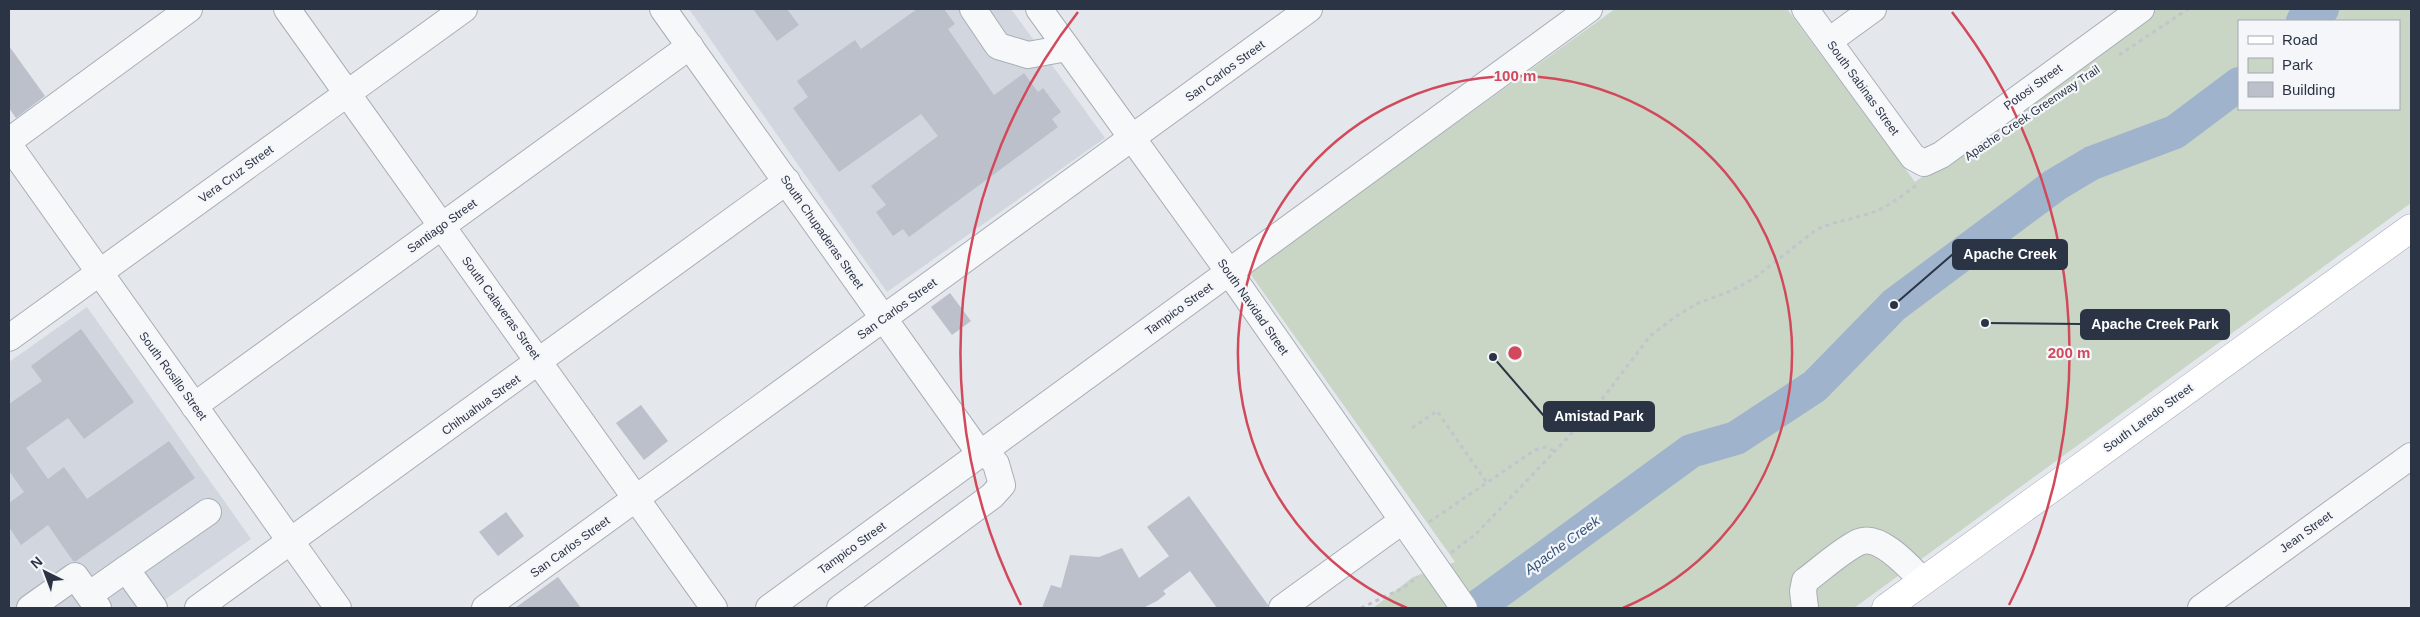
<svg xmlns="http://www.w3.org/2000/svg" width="2420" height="617" viewBox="0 0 2420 617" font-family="Helvetica,sans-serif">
<rect width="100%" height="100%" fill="#e4e7ec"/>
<g fill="#d2d6de">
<path d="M 689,9 L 1011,9 L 1105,138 L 887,292 Z"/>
<path d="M 87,307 L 251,539 L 153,608 L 9,608 L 9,362 Z"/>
</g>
<path fill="#c9d6c5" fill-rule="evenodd" d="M 1615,9 L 1787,9 L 1915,182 L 2154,9 L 2411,9 L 2411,203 L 1854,608 L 1373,608 L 1413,577 L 1455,562 L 1249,272 ZM 2239,21 L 2399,21 L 2399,109 L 2239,109 Z"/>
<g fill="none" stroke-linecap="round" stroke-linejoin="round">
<g stroke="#9fb4cc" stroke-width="34">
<path d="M 2303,21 L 2322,9"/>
<path d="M 1476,608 L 1691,451 L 1736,438 L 1815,386 L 1894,305 L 2055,185 L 2092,163 L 2175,132 L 2239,84"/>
</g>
</g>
<g fill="#bbc0ca">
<path d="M 753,9 L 787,9 L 799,25 L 777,41 Z"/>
<path d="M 917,9 L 944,9 L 955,24 L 948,29 L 994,95 L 1024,73 L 1038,92 L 1043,88 L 1061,112 L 1052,119 L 1058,127 L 909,237 L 903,229 L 893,236 L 876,212 L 886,205 L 871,186 L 938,136 L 921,114 L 839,172 L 793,108 L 808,97 L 797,81 L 855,40 L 861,49 Z"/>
<path d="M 9,46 L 45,96 L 16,118 L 9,108 Z"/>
<path d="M 950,293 L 971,321 L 952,335 L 931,307 Z"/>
<path d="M 81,329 L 134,402 L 84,439 L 68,418 L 26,448 L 48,479 L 64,467 L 87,499 L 169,441 L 195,478 L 76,561 L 73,561 L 48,525 L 21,545 L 9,527 L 9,503 L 24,492 L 9,471 L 9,404 L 42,381 L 31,366 Z"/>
<path d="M 641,405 L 668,441 L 644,460 L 616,423 Z"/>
<path d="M 1189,496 L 1268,605 L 1267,608 L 1217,608 L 1190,571 L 1163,591 L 1166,594 L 1157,601 L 1143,608 L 1042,608 L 1051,585 L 1061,588 L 1070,555 L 1099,557 L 1122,548 L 1139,578 L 1169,556 L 1147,527 Z"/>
<path d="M 506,512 L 524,536 L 498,556 L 479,532 Z"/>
<path d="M 558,577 L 581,608 L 515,608 Z"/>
</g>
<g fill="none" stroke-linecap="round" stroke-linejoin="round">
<defs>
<g id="minor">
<path d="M 287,9 L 714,608"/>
<path d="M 663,9 L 981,455"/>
<path d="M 973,9 L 998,46 L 1028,55 L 1067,48"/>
<path d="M 1039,9 L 1229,272 L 1422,548"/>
<path d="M 1805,9 L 1913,157 L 1924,163 L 1941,155 L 2141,9"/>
<path d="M 1829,41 L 1873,9"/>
<path d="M 9,141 L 189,9"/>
<path d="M 9,145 L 338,608"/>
<path d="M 9,338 L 464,9"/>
<path d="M 194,406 L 690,46"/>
<path d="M 126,569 L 208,512"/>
<path d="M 89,595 L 126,569 L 154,608"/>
<path d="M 30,608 L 75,576 L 98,608"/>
<path d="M 198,608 L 787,181"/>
<path d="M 485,608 L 1309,9"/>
<path d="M 769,608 L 1589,9"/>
<path d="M 840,608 L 992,496 L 1002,485 L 996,464 L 986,451"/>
<path d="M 1282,608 L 1402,521"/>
<path d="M 1805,608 L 1803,591 L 1805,581 C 1821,569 1842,550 1859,542 C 1880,533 1910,568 1923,581"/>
<path d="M 2201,608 L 2411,456"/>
</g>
<path id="major" d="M 1886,608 L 2411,228"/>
</defs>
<use href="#minor" stroke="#a9aeb7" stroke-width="28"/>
<use href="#major" stroke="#a3abb8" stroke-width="29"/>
<g stroke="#c2c5cb" stroke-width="3" stroke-dasharray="4 4" stroke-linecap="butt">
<path d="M 2119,55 L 2188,9"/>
<path d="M 1412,428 L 1437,411 L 1487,483"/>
<path d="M 1429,522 L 1535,450 L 1546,447 L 1554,451"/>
<path d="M 1451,553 L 1477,533 L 1594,410 L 1650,336 L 1675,317 L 1698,303 L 1731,291 L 1753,279 L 1816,230 C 1833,221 1857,219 1876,211 C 1892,204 1906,193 1919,183"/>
<path d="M 1361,608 L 1403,588 L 1418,577"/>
</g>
<use href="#minor" stroke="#f7f8fa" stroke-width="26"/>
<use href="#major" stroke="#fff" stroke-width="28"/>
<defs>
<path id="minor-bridge" d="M 1422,548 L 1464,608"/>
</defs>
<use href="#minor-bridge" stroke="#a9aeb7" stroke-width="28" stroke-linecap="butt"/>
<use href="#minor-bridge" stroke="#f7f8fa" stroke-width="26"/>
</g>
<g fill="none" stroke="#d1495b" stroke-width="2.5">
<path d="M1407 608A277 277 0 1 1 1623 608"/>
<path d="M1021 605A554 554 0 0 1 1078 12M1952 12A554 554 0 0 1 2009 605"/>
</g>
<g text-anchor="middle" stroke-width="4.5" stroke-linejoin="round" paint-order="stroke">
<g font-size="12" fill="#2b3445" stroke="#f4f6f9">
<text transform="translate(1225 71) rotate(-36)" y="4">San Carlos Street</text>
<text transform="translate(2033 87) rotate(-36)" y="4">Potosi Street</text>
<text transform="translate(1863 88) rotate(54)" y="4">South Sabinas Street</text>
<text transform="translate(2032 113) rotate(-34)" y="4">Apache Creek Greenway Trail</text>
<text transform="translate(236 174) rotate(-36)" y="4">Vera Cruz Street</text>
<text transform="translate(442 226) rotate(-36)" y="4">Santiago Street</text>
<text transform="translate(822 232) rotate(55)" y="4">South Chupaderas Street</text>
<text transform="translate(1253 307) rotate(55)" y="4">South Navidad Street</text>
<text transform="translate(501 308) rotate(54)" y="4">South Calaveras Street</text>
<text transform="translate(897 309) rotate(-36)" y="4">San Carlos Street</text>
<text transform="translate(1179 309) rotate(-36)" y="4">Tampico Street</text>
<text transform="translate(173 376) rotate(54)" y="4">South Rosillo Street</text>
<text transform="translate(481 405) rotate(-36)" y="4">Chihuahua Street</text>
<text transform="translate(2148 418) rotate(-36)" y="4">South Laredo Street</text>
<text transform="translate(2306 532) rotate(-36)" y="4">Jean Street</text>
<text transform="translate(570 547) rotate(-36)" y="4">San Carlos Street</text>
<text transform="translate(852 548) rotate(-36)" y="4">Tampico Street</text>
</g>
<g font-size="14" font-style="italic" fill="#34527a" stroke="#f4f6f9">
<text transform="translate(1562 545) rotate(-36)" y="5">Apache Creek</text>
</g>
</g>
<circle cx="1515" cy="353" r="8" fill="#d1495b" stroke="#f4f6f9" stroke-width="2.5"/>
<g font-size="15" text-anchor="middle" font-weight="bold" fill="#d1495b" stroke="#f4f6f9" stroke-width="4.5" stroke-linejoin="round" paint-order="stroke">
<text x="1515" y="81">100 m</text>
<text x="2069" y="358">200 m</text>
</g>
<path fill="none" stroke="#2b3445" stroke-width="2" d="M1894 305L1953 254M1985 323L2081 324M1493 357L1544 416"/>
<g fill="#2b3445" stroke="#f4f6f9" stroke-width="2">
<circle cx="1894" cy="305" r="5"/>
<circle cx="1985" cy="323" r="5"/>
<circle cx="1493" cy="357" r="5"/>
</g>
<g fill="#2b3445" stroke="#2b3445" stroke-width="2">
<rect x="1953" y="240" width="114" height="29" rx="5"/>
<rect x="2081" y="310" width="148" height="29" rx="5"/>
<rect x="1544" y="402" width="110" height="29" rx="5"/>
</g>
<g font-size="14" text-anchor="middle" font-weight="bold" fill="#fff">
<text x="2010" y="259">Apache Creek</text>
<text x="2155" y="329">Apache Creek Park</text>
<text x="1599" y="421">Amistad Park</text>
</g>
<rect width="2420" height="617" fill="none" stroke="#2b3445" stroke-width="20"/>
<rect x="2238" y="20" width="162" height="90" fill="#f4f6f9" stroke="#a4a8b1"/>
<rect x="2248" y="36" width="25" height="8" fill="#ffffff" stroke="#a4a8b1"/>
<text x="2282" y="45" font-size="15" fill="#2b3445">Road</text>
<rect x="2248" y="58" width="25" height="15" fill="#c9d6c5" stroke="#a4a8b1"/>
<text x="2282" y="70" font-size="15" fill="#2b3445">Park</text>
<rect x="2248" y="82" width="25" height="15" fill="#bbc0ca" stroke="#a4a8b1"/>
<text x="2282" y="95" font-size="15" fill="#2b3445">Building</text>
<g transform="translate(45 572) rotate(318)" stroke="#f4f6f9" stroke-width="4" paint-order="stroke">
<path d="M0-4L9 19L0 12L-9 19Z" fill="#2b3445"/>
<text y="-8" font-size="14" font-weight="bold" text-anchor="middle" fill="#2b3445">N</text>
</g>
</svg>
